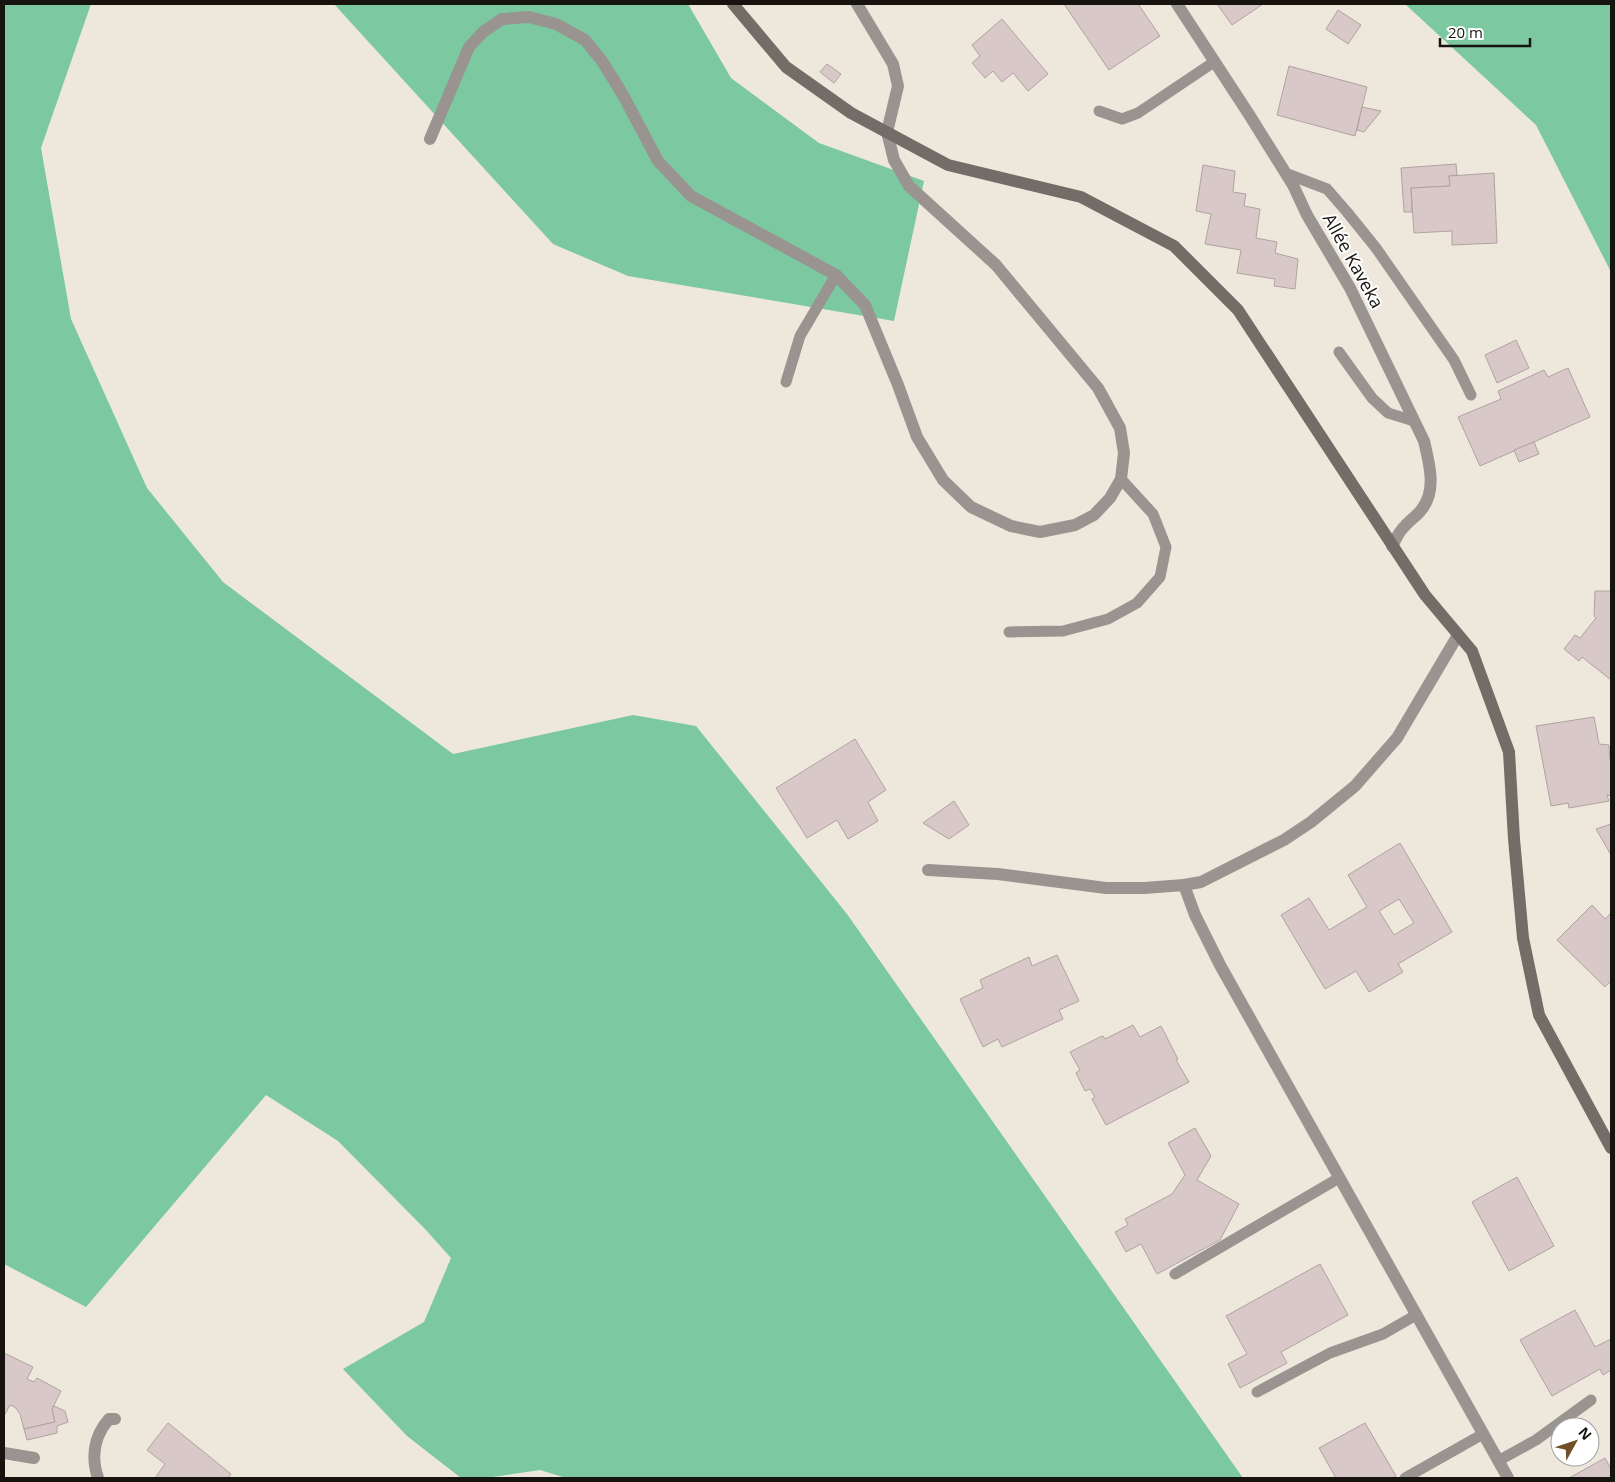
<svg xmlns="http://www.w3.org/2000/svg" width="1615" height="1482" viewBox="0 0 1615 1482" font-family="'Open Sans',sans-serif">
<rect width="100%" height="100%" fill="#eee8dc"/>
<g fill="#7bc8a1">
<path d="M 4,4 L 91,4 L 41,148 L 71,319 L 147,488 L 223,582 L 453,754 L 633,715 L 696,726 L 847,914 L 1243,1478 L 566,1478 L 540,1470 L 486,1478 L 461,1478 L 407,1436 L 343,1369 L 424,1322 L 451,1258 L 426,1230 L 338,1141 L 266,1095 L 86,1307 L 4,1264 Z"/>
<path d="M 334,4 L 688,4 L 731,78 L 819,143 L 924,181 L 894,321 L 628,276 L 553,244 Z"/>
<path d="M 1405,4 L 1611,4 L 1611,272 L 1536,125 Z"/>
</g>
<g fill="#d8c8c7" stroke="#b1a2a1" fill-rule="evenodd">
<path d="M 1064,4 L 1138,4 L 1160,36 L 1109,70 Z"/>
<path d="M 1217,4 L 1263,4 L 1232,25 Z"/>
<path d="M 1338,10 L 1361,25 L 1348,44 L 1326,29 Z"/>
<path d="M 1002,19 L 1048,74 L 1028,91 L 1013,73 L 1002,82 L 993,71 L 985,78 L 972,63 L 980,56 L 972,45 Z"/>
<path d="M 827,64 L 841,74 L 834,83 L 820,72 Z"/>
<path d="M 1289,66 L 1367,87 L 1355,136 L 1277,115 Z"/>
<path d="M 1362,107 L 1381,111 L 1364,132 L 1357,130 Z"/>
<path d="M 1456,164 L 1457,175 L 1449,176 L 1450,186 L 1411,188 L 1412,212 L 1404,212 L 1401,168 Z"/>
<path d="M 1203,165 L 1235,171 L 1233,192 L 1246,194 L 1244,206 L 1260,209 L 1256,238 L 1277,242 L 1275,253 L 1298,259 L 1295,289 L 1274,286 L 1275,279 L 1237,273 L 1241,250 L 1205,244 L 1211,214 L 1196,211 Z"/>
<path d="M 1494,173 L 1497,243 L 1452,245 L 1452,231 L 1414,233 L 1411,188 L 1450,186 L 1449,176 Z"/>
<path d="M 1516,340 L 1529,368 L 1497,383 L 1485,355 Z"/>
<path d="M 1568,368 L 1590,417 L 1480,466 L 1458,417 L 1501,399 L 1498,391 L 1544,370 L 1548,377 Z"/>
<path d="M 1534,442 L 1539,454 L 1519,462 L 1514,450 Z"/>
<path d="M 1595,591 L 1611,591 L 1611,680 L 1582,657 L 1579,661 L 1564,649 L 1575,635 L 1580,638 L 1596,618 L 1594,616 Z"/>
<path d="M 1594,717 L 1599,744 L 1609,745 L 1610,761 L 1611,761 L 1611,796 L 1607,795 L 1609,801 L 1569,808 L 1568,803 L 1551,806 L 1536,726 Z"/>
<path d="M 855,739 L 886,790 L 868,802 L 878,821 L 848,839 L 837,820 L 807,838 L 776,788 Z"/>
<path d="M 954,801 L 969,825 L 949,839 L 923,823 Z"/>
<path d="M 1611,824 L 1611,855 L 1596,829 Z"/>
<path d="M 1400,843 L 1452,932 L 1398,964 L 1403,972 L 1369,992 L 1356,971 L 1325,989 L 1281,915 L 1309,898 L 1329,930 L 1367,907 L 1348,875 ZM 1399,899 L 1414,923 L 1394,935 L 1379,911 Z"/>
<path d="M 1592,905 L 1605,919 L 1611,913 L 1611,981 L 1605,987 L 1557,940 Z"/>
<path d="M 1057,955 L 1079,1001 L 1059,1010 L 1063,1019 L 1002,1047 L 998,1039 L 983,1047 L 960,999 L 983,988 L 980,980 L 1029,957 L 1032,966 Z"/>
<path d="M 1133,1025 L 1140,1037 L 1161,1026 L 1178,1059 L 1176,1060 L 1189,1082 L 1106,1125 L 1092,1099 L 1095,1097 L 1090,1089 L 1085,1091 L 1076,1073 L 1080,1070 L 1070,1052 L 1100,1037 L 1103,1036 L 1105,1039 Z"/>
<path d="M 1195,1128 L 1211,1156 L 1197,1180 L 1239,1204 L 1220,1240 L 1157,1274 L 1141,1244 L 1126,1252 L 1115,1232 L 1128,1225 L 1125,1219 L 1172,1194 L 1185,1175 L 1168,1143 Z"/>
<path d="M 1517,1177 L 1554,1246 L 1509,1271 L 1472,1202 Z"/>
<path d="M 1320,1264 L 1348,1315 L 1281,1352 L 1287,1363 L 1240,1388 L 1228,1364 L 1247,1354 L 1226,1316 Z"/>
<path d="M 1575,1310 L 1595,1347 L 1611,1339 L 1611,1370 L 1603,1375 L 1600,1369 L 1552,1396 L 1520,1340 Z"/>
<path d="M 4,1353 L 33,1367 L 27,1379 L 34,1382 L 37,1378 L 61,1391 L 52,1409 L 55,1422 L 24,1429 L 20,1414 L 15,1407 L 10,1405 L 4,1416 Z"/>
<path d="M 54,1406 L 65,1411 L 68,1422 L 57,1426 L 57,1433 L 27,1440 L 24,1429 L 55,1422 L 52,1409 Z"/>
<path d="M 168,1423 L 231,1474 L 229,1477 L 231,1478 L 155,1478 L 165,1464 L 147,1450 Z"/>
<path d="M 1365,1423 L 1396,1476 L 1392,1478 L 1336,1478 L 1319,1448 Z"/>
<path d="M 1605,1458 L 1611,1469 L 1611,1478 L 1569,1478 Z"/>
</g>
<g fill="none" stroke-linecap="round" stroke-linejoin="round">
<g stroke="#9a9491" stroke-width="11">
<path d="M 1099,111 L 1122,119 L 1138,113 L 1214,62"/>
<path d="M 1285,173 L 1327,189 L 1347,212 L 1376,248 L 1454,360 L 1471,395"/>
<path d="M 1339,352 L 1372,398 L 1388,413 L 1414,421"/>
<path d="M 786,382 L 800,336 L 836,275"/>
<path d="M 1009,632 L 1063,631 L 1108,619 L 1137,603 L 1160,577 L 1166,547 L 1153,514 L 1121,479"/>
<path d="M 1175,1274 L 1339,1178"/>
<path d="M 1257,1392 L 1330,1353 L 1383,1334 L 1416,1315"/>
<path d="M 1498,1461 L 1536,1440 L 1591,1400"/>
<path d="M 1405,1478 L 1483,1434"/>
</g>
<g stroke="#9a9491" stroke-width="12">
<path d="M 1177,4 L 1250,116 L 1293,185 L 1307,215 L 1350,288 L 1424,441 C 1429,462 1437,490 1422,509 C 1417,516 1410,520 1405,526 C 1399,531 1396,539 1392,546"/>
<path d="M 430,139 L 469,47 L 483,32 L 502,19 L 529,17 L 556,24 L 585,40 L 602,61 L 623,95 L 658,161 L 691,196 L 836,275 L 865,305 L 898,385 L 917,437 L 943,480 L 971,507 L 1011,526 L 1040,532 L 1075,525 L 1094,515 L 1110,498 L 1121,479 L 1124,453 L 1120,428 L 1098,388 L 996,265 L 909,186 L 894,160 L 887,132 L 898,86 L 893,64 L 857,4"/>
<path d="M 1458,635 L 1397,738 L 1355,786 L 1311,822 L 1284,840 L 1201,882 L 1184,885 L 1195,915 L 1220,965 L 1508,1478"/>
<path d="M 928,870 L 998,874 L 1106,888 L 1144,888 L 1184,885"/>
<path d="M 4,1453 L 34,1458"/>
<path d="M 98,1478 C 91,1457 94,1436 109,1419 L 115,1419"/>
</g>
<path stroke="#736c67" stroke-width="12" d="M 733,4 L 786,67 L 851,113 L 948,165 L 1081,197 L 1174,246 L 1238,310 L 1425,595 L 1472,651 L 1509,752 L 1514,839 L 1523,938 L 1539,1015 L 1611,1148"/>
</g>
<g text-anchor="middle" stroke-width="4" stroke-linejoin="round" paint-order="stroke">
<g font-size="18" fill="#171410" stroke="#fff">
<text transform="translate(1353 261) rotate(61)" y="6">Allée Kaveka</text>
</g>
</g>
<rect width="1615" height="1482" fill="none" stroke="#171410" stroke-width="10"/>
<g transform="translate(1575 1442) rotate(50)"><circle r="24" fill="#ffffff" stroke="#a2a19f"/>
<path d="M0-4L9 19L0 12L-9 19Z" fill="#714f27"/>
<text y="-8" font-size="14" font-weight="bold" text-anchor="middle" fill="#171410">N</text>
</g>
<path d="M1440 38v8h90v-8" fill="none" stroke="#171410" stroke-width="2.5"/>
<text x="1448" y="38" font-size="15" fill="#171410" stroke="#ffffff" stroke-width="4" paint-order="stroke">20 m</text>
</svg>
